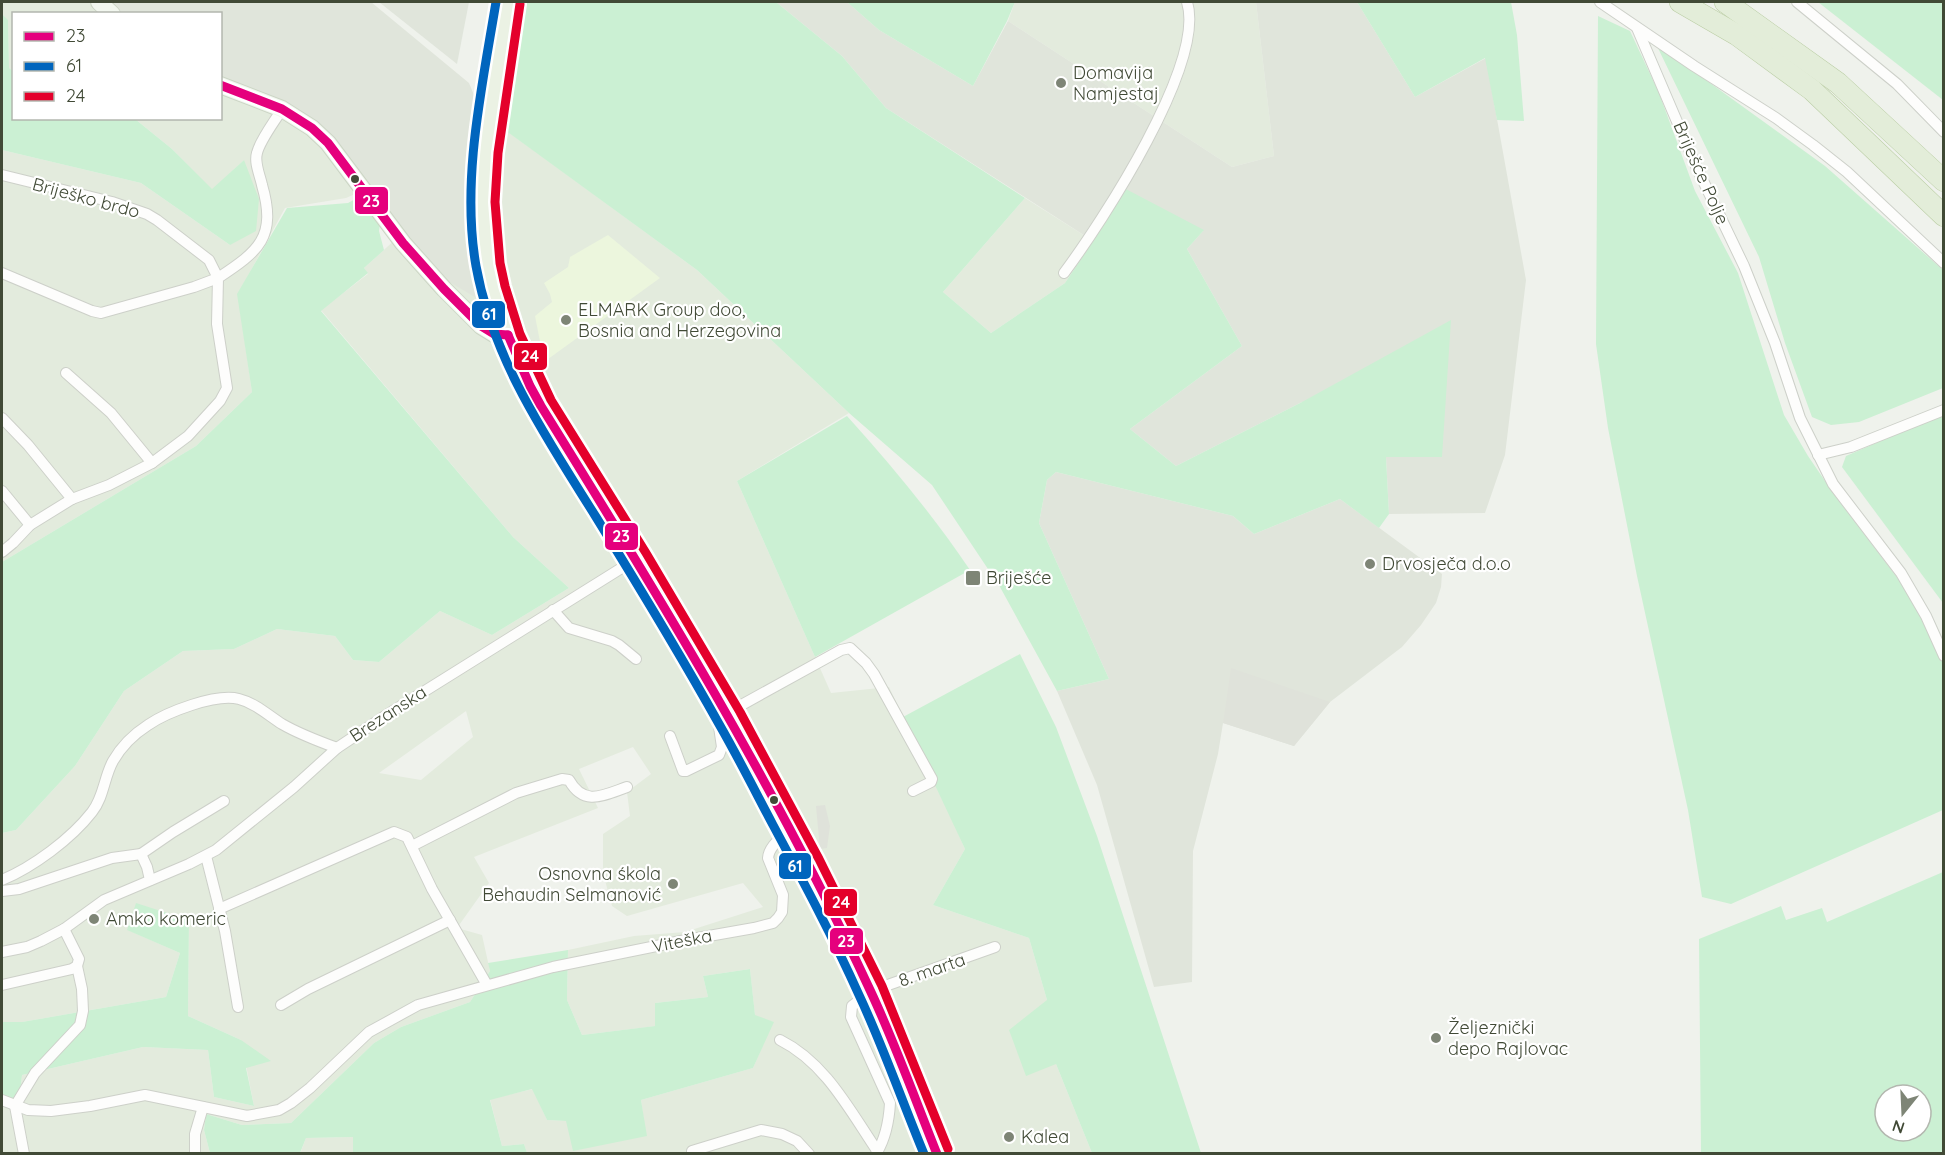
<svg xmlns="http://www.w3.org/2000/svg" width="1945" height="1155" viewBox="0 0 1945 1155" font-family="Quicksand,sans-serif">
<rect width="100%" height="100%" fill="#eff2ec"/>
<g fill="#e3ebdd" fill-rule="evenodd">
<path d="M 2,2 L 99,2 L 112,13 L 14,14 L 13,71 L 9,68 L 8,21 L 2,14 Z"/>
<path d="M 1015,2 L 1256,2 L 1274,156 L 1232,167 L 1008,21 Z"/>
<path d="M 221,84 L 282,109 L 498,310 L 472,174 L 481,112 L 697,270 L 849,413 L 737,481 L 831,693 L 889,687 L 948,811 L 965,849 L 933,905 L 1029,938 L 1047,1000 L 1056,1064 L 1092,1153 L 527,1154 L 524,1144 L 502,1146 L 490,1099 L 533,1089 L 547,1120 L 566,1121 L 646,1136 L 641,1100 L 753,1068 L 773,1022 L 755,1016 L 750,969 L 703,976 L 708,997 L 655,1003 L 656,1026 L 582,1035 L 567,1000 L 568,950 L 634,936 L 685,932 L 763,907 L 743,883 L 627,916 L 612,906 L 603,873 L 603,834 L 630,816 L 627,792 L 651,774 L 633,747 L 579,769 L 598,808 L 474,857 L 489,883 L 457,928 L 482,935 L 490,971 L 470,1002 L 401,1027 L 374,1043 L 291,1123 L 242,1125 L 206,1114 L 204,1130 L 210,1153 L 2,1153 L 2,1094 L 19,1101 L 22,1075 L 143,1047 L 208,1050 L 214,1097 L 254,1106 L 241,1040 L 188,1016 L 189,920 L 128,930 L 180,953 L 166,997 L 22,1022 L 2,1022 L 2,833 L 16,830 L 75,766 L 124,691 L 183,651 L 234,649 L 277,629 L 335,636 L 353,660 L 379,662 L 440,611 L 492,635 L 569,588 L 513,537 L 321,310 L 368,274 L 364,268 L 397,238 L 364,190 L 346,198 L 285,208 L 238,294 L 252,392 L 196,446 L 2,562 L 2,150 L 141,183 L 230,245 L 244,160 L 212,190 L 172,149 L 135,119 L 220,118 ZM 466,711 L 473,737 L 421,780 L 379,773 Z"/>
<path d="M 1025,198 L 1093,241 L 1065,283 L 991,333 L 943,292 Z"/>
<path d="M 353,1137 L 353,1153 L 300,1154 L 306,1138 Z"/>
</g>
<path fill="#ecf6dd" d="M 608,235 L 660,278 L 544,362 L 535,316 L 552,302 L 550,294 L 544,283 L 568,267 L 570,257 Z"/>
<g fill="#e0e5db">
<path d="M 99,2 L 371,2 L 469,83 L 481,112 L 472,174 L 498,311 L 423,266 L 312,128 L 221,84 L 220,14 L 112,13 Z"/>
<path d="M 379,2 L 469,2 L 457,64 Z"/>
<path d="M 776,2 L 847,2 L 879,30 L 973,86 L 1008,21 L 1232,167 L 1274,156 L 1256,2 L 1357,2 L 1415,97 L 1486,58 L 1526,280 L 1505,455 L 1485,513 L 1389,514 L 1386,457 L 1442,457 L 1302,402 L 1176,466 L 1130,429 L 1242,346 L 1187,249 L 1203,231 L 1093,241 L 886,108 L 842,56 Z"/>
<path d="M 1056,472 L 1233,516 L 1254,534 L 1340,499 L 1442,574 L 1441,587 L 1436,603 L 1421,625 L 1402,647 L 1330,702 L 1294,746 L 1223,723 L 1218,754 L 1193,851 L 1192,982 L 1154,987 L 1097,785 L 1057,691 L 1109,679 L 1039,523 L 1047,480 Z"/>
</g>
<g fill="#cbf0d3" fill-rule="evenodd">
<path d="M 527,2 L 776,2 L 842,56 L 886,108 L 1025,198 L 943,292 L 991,333 L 1065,283 L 1093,241 L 1122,187 L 1204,230 L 1187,249 L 1242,346 L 1130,429 L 1176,466 L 1302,402 L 1451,320 L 1442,457 L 1386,457 L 1389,514 L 1379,528 L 1340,499 L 1254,534 L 1233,516 L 1056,472 L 1047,480 L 1039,523 L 1109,679 L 1057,691 L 1000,587 L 932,485 L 849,413 L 697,270 L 505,130 Z"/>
<path d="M 847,2 L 1015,2 L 1007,21 L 973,86 L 879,30 Z"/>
<path d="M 1357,2 L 1511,2 L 1517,35 L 1524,121 L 1497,120 L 1485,58 L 1415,97 Z"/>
<path d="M 1818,2 L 1943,2 L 1943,100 Z"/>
<path d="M 2,14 L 8,20 L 9,68 L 13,71 L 14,118 L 135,119 L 172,149 L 212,189 L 244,160 L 259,199 L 256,231 L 230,245 L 141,183 L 2,150 Z"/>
<path d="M 1598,16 L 1630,31 L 1659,93 L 1695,191 L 1738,273 L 1784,415 L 1808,456 L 1836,497 L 1905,588 L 1943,650 L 1943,810 L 1731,904 L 1702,897 L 1688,810 L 1637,576 L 1608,428 L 1596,344 Z"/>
<path d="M 1656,44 L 1825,166 L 1943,270 L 1943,388 L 1859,422 L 1831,425 L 1812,417 L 1785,343 L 1759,257 Z"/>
<path d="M 359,197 L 380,224 L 379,231 L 384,250 L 364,268 L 368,273 L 321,311 L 513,537 L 569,588 L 492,635 L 440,611 L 379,662 L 353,660 L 335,636 L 277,629 L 234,649 L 183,651 L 124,691 L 75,766 L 16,830 L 2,833 L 2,562 L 196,446 L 252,392 L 237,294 L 287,208 L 348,203 Z"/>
<path d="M 1943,414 L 1943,603 L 1842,467 L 1846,456 Z"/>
<path d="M 847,416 C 891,465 933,515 970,570 L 815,657 L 737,481 Z"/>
<path d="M 1020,654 L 1056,727 L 1097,836 L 1201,1153 L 1092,1153 L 1056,1064 L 1026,1076 L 1009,1030 L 1047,1000 L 1029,938 L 933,905 L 965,849 L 903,717 Z"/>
<path d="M 1943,872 L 1943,1153 L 1701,1153 L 1699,939 L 1781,906 L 1786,920 L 1822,908 L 1827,922 ZM 1885,1095 L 1921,1095 L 1921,1131 L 1885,1131 Z"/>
<path d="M 136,903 L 189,920 L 188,1016 L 241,1040 L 271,1061 L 246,1068 L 254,1106 L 214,1097 L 208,1050 L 143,1047 L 22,1075 L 19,1102 L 2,1094 L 2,1022 L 22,1022 L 166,997 L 180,953 L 127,930 Z"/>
<path d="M 568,950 L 567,1000 L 582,1035 L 655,1026 L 655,1003 L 708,997 L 703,976 L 750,969 L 755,1015 L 774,1022 L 753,1068 L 641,1100 L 647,1136 L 573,1151 L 566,1121 L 547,1120 L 532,1089 L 490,1100 L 502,1146 L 524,1144 L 527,1153 L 353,1153 L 353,1137 L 306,1138 L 300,1153 L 210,1153 L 204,1130 L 206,1114 L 242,1125 L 291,1123 L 374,1043 L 401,1027 L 470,1002 L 490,971 L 488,963 Z"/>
</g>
<g fill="#dfe2da">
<path d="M 1231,668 L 1330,702 L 1294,746 L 1223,723 Z"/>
<path d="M 825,805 L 830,826 L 827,848 L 820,849 L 816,806 Z"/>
</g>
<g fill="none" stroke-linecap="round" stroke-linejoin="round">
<defs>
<g id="minor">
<path d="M 1600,2 L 1694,66 L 1776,118 L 1813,145 L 1847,172 L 1944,263"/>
<path d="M 1797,2 L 1897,84 L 1944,132"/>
<path d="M 1637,28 L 1696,166 L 1744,266 L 1775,343 L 1800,418 L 1833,484 L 1901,573 L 1926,616 L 1944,656"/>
<path d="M 2,175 L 112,202 L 147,214 L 157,220 L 209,260 L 218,278 L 194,287 L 101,313 L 92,311 L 2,273"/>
<path d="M 1064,273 C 1102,222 1206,63 1187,2"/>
<path d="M 66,373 L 111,413 L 152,463"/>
<path d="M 2,418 L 28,445 L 72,499"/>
<path d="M 1818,455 L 1851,447 L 1944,410"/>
<path d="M 2,491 L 30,525"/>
<path d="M 2,552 L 13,543 L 30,525 L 72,499 L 109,485 L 152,463 L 188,436 L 220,401 L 227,388 L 217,324 L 218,278 C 259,251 277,237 262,185 C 260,175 254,163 257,153 C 260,140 275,121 282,109"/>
<path d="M 553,610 L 569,628 L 612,641 L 619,645 L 636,659"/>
<path d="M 727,713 L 841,650 L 850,648 L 866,663 L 874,674 L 932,779 L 931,782 L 913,791"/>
<path d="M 670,736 L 683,771 L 686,771 L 719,755 L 722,747 L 715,700"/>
<path d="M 412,846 L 516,793 L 562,779 L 569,780 C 584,807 604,795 627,787"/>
<path d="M 141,854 L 173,832 L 224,801"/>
<path d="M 206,856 L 225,931 L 238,1007"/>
<path d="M 2,880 C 33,867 71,839 92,812 C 104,797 104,777 113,761 C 121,747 134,734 148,725 C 167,712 216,693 239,699 C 255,703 268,715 282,724 C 299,734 318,741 337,748"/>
<path d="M 2,891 L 19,889 L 112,858 L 141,854 L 147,867 L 150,880"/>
<path d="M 219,909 L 394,832 L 407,837 L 432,889 L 487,985"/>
<path d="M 2,952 L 27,947 L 41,941 L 64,929 L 104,900 L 189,864 L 216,850 L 294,787 L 337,748 L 388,714 L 636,559"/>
<path d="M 2,985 L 72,969 L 77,966 L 79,959 L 64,929"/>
<path d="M 281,1005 L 308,989 L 450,920"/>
<path d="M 780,1040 C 826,1063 850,1111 878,1152"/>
<path d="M 2,1100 L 28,1110 L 51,1111 L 90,1106 L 145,1095 L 247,1116 L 279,1110 L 291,1103 L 310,1088 L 369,1032 L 418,1005 L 553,967 L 686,940 L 754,928 L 773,923 L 778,918 L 782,912 L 783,895 L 768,858 C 769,846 781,838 789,830"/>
<path d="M 692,1151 L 761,1130 L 782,1134 L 797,1141 L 809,1154"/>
<path d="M 24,1154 L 15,1106 L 35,1073 L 80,1025 L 83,1011 L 82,989 L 77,966"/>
<path d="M 195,1154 L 195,1134 L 203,1107"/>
<path d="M 876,1154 C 886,1138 889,1121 890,1103 L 851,1017 L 852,1006 L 871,991 L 995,947"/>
</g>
<g id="secondary">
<path d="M 99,2 L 112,14"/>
<path d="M 220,85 L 282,109 L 312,128 L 328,143 L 403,243 L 444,289 L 481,326 L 494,334 L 508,335"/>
</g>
<path id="primary" d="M 508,2 C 502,39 497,77 491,115 C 487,147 481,182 483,215 C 485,281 509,349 541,406 L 636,559 L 730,718 L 808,865 L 871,991 L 937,1154"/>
<g id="motorway">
<path d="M 1680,2 L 1737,35 L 1812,90 L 1944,216"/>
<path d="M 1725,2 L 1838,83 L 1944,181"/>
</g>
</defs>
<use href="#minor" stroke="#cdd0c9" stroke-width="12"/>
<use href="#secondary" stroke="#ccd5c5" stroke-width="18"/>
<use href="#primary" stroke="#c6d6b7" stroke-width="20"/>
<use href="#motorway" stroke="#bacda4" stroke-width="22"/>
<use href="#minor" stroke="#fdfdfc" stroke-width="10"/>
<use href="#secondary" stroke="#f2f7ef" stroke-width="16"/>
<use href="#primary" stroke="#ebf2e4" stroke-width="18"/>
<use href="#motorway" stroke="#e3edd9" stroke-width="21"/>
<defs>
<g id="bus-1">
<path d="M 220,85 L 282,109 L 312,128 L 328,143 L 403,243 L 444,289 L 481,326 L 494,334 L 508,335"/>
<path d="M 508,335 L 530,386 L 541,406 C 659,596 776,787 870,990 C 895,1043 915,1099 937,1154"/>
</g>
<path id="bus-2" d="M 496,2 C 482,87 461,181 476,266 C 493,360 546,437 596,517 C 638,585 680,654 719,724 C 738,757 755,791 773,825 C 803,881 833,937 859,995 C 883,1046 902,1101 924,1154"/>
<path id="bus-3" d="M 520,4 L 498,153 L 495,202 L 500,263 L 505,286 L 520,334 L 551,400 L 646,553 L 740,712 L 819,859 L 882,986 L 948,1149"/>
</defs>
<use href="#bus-1" stroke="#fff" stroke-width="14"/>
<use href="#bus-2" stroke="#fff" stroke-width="14"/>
<use href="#bus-3" stroke="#fff" stroke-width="14"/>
<use href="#bus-1" stroke="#e5007d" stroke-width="9"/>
<use href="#bus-2" stroke="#0065bd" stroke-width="9"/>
<use href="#bus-3" stroke="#e4002b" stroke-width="9"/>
</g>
<g fill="#7e8576" stroke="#fff" stroke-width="2">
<circle cx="1061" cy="83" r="6"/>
<circle cx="566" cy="320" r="6"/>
<circle cx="1370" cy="564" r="6"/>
<rect x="965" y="570" width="16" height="16" rx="3"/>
<circle cx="673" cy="884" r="6"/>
<circle cx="94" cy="919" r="6"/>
<circle cx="1436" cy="1038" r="6"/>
<circle cx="1009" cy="1137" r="6"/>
</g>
<g fill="#414a36" stroke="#fff" stroke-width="2">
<circle cx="355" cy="179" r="5"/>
<circle cx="774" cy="800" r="5"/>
</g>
<g text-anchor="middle" stroke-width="4.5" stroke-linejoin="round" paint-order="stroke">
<g font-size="18" fill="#414a36" stroke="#fff" text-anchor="start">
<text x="1073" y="79">Domavija<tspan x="1073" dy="21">Namjestaj</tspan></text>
<text x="578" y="316">ELMARK Group doo,<tspan x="578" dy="21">Bosnia and Herzegovina</tspan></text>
<text x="1382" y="570">Drvosječa d.o.o</text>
<text x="986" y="584">Briješće</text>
<text x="661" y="880" text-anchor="end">Osnovna śkola<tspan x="661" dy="21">Behaudin Selmanović</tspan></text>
<text x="106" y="925">Amko komeric</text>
<text x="1448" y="1034">Željeznički<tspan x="1448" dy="21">depo Rajlovac</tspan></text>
<text x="1021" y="1143">Kalea</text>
</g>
<g font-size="18" fill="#414a36" stroke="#fff">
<text transform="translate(1701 173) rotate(66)" y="6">Briješće Polje</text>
<text transform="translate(86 198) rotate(15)" y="6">Briješko brdo</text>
<text transform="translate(388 714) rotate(-33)" y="6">Brezanska</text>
<text transform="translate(682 941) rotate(-11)" y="6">Viteška</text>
<text transform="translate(932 970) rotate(-19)" y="6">8. marta</text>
</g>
</g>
<g stroke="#fff" stroke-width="2">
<rect x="354" y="186" width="35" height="29" rx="6" fill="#e5007d"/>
<rect x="471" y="300" width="35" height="29" rx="6" fill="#0065bd"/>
<rect x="513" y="342" width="35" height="29" rx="6" fill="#e4002b"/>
<rect x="604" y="522" width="35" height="29" rx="6" fill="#e5007d"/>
<rect x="778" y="852" width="34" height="28" rx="6" fill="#0065bd"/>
<rect x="823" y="888" width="35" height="29" rx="6" fill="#e4002b"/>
<rect x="829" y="927" width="35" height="28" rx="6" fill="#e5007d"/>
</g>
<g font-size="16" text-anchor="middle" font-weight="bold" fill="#fff">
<text x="371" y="207">23</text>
<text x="489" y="320">61</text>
<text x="530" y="362">24</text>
<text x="621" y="542">23</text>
<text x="795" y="872">61</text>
<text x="841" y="908">24</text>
<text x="846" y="947">23</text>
</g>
<rect width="1945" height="1155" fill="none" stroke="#414a36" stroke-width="6"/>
<rect x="12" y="12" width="210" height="108" fill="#ffffff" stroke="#b3b7af" stroke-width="1.5"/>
<rect x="24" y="32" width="30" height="9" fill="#e5007d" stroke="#b3b7af" stroke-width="1.5"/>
<text x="66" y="42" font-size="18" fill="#414a36">23</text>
<rect x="24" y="62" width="30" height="9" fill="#0065bd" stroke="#b3b7af" stroke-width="1.5"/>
<text x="66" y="72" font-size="18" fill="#414a36">61</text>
<rect x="24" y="92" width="30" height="9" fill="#e4002b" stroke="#b3b7af" stroke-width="1.5"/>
<text x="66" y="102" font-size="18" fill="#414a36">24</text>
<g transform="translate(1903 1113) rotate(198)"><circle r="28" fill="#ffffff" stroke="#b3b7af" stroke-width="1.5"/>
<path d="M0-4.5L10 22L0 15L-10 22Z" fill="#7e8576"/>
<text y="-9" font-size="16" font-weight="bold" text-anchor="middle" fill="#414a36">N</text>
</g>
</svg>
